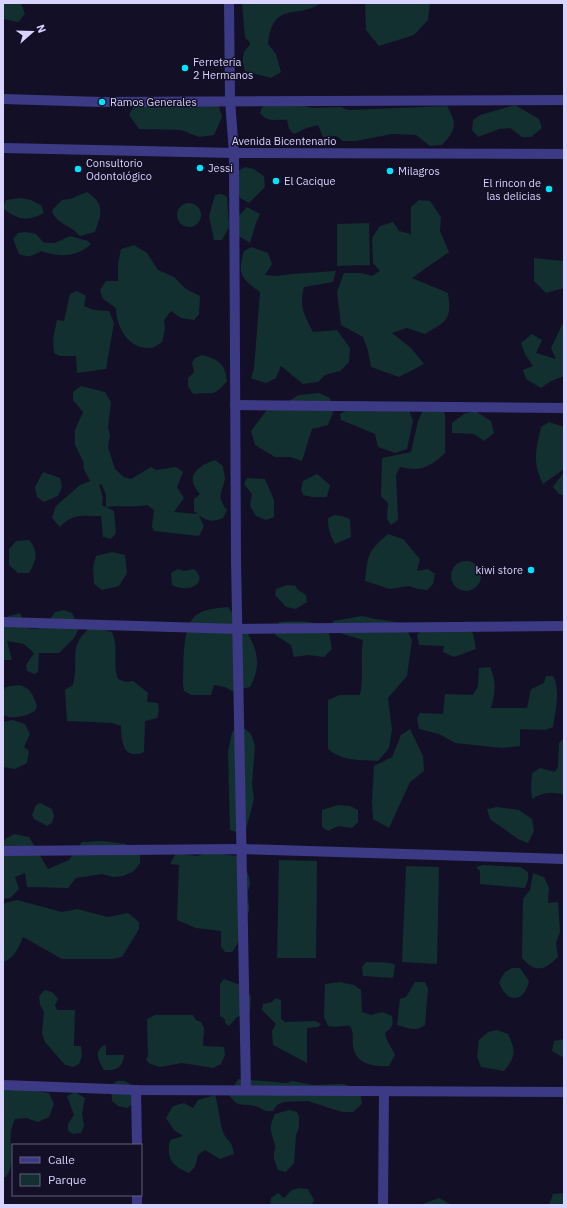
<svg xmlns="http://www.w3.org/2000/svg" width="567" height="1208" viewBox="0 0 567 1208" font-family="'IBM Plex Sans',sans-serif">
<rect width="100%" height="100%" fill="#130f26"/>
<g fill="#12302f" fill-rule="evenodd">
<path d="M 3,3 L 21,3 L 25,14 L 18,22 L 3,19 Z"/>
<path d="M 242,3 L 322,3 C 294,20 274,0 268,44 L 276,54 L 281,72 L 271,78 L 245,71 C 242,61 241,52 250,45 L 249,41 L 245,38 Z"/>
<path d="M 365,3 L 430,3 L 428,20 L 414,35 L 379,46 L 366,30 Z"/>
<path d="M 217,100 L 222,117 L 214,135 L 199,137 L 181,130 L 139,129 L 129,115 L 135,104 Z"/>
<path d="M 280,101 L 313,108 L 340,107 L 349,110 L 447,106 C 457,124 457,129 442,145 L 430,146 L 416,135 L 392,134 L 356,141 L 343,141 L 336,136 L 323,137 L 318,125 L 307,128 L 294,134 L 289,129 L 287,120 C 276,119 268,123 260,113 L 262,107 Z"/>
<path d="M 515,105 L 539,119 L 542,128 L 531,137 L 522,137 L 510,128 L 499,129 L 478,137 L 472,130 L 473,120 L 480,115 Z"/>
<path d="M 245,167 L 254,169 L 264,176 L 265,187 L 249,203 L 240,198 C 237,186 230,173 245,167 Z"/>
<path d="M 87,192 C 105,204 102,213 95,232 L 80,236 C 70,224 55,224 52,210 L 62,200 L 70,199 Z"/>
<path d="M 222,194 L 227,197 L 229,227 L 222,240 L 214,240 L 209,216 L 215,195 Z"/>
<path d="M 21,198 L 31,200 L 41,205 L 44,213 C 27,222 17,220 3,208 L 6,200 Z"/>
<path d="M 419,200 L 430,201 L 441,217 L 440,231 L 449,252 L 412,278 L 448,293 C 452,320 447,321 425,334 L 407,328 L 392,333 L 411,348 L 424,364 L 399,377 L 371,367 L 368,351 L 363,337 L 341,325 L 337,292 L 344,273 L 361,273 L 372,276 L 380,271 L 373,263 L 372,238 L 380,226 L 393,222 L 399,231 L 411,234 L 411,207 Z"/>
<circle cx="189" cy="215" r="12"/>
<path d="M 247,207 L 260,214 L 256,223 L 250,243 L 237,235 L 236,219 Z"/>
<path d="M 369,223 L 370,265 L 337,266 L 337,224 Z"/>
<path d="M 26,232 L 36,234 L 43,242 L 48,243 L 55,243 L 70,236 L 88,241 L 91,244 C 76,258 59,257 41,251 C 33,256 28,258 19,254 L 13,239 L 18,233 Z"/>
<path d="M 134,245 L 147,253 L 158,270 L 174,277 L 186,289 L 200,296 L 199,314 L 194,320 L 181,318 L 171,311 L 164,320 L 165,329 L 162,342 C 159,344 154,348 151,348 C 128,350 116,326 116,308 L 103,299 L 100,290 L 106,281 L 118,281 L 118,264 L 121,249 Z"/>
<path d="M 251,247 L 268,253 L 272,264 L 265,275 L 278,276 L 291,274 L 336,271 L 333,282 L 304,287 C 299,306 304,315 313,332 L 337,330 L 350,348 L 349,362 L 340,371 L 325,375 L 318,382 L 303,384 L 281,366 L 276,378 L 266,383 L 251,378 L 254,368 L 260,292 C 241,279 237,274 244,251 Z"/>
<path d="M 534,258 L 564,261 L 564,288 L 546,293 L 534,281 Z"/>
<path d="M 77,291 L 86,296 L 84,306 L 94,310 L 109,311 L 114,323 L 106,369 L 77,373 L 76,356 L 60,356 L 54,353 L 53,339 L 57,320 L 64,321 L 70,294 Z"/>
<path d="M 564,321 L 564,376 L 551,381 L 541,388 L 526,379 L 523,370 L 533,366 L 525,354 L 521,343 L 532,334 L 542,340 L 536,353 L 556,359 L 551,348 Z"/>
<path d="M 202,355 C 219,360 225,363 227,381 C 213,399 212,391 193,394 L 188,386 L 188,378 L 194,372 L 192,363 L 195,358 Z"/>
<path d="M 81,386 L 105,392 L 111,402 L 108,427 L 110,435 L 108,447 L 115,469 L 124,477 L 131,479 L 151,467 L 156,470 L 176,467 L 183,472 L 177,487 L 184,498 L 174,512 L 198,514 L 194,511 L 194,499 L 200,494 C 184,477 197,466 215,460 L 223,466 C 223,470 225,475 225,479 C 222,493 216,496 227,510 L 223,518 C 213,522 207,522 199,515 L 204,526 L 199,536 L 154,531 L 152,527 L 154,510 L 147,505 C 133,508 120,505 106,507 L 114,511 L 116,533 L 111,539 L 103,537 L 101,516 C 84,516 72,513 60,527 L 52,518 L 56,506 L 80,485 L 90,481 L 84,469 L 83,461 L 75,445 L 75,430 L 83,412 L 73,400 L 73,392 ZM 99,484 L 102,485 L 106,495 L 106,507 L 102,505 L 103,498 Z"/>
<path d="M 319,393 L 330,398 L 334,410 L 328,425 L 312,429 L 302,461 L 290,457 L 275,457 L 255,445 L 251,431 L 272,403 L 282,405 L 299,395 Z"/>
<path d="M 442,404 L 445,415 L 445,453 C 430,467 421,472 400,467 L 396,475 L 398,520 L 391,525 L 387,519 L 388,503 L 381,496 L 382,458 L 411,452 L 418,421 L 424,408 Z"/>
<path d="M 356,405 L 409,410 L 413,421 L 407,449 L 395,453 L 378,447 L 375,434 L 341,420 L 340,414 Z"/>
<path d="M 475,411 L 491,421 L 494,433 L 484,441 L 474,434 L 452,433 L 452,423 L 464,414 Z"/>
<path d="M 549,422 L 564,427 L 564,469 L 543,484 C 532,462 536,450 541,427 Z"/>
<path d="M 43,472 L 60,478 L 62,487 L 58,496 L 44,502 L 37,497 L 35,487 Z"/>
<path d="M 564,472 L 564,496 L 559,494 L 553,487 Z"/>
<path d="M 317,474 L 330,485 L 327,497 L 312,497 L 303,495 L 301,490 L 303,481 Z"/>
<path d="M 247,478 L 265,479 L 274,500 L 274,517 L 266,520 L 256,516 L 250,506 L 252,494 L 244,484 Z"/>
<path d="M 334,515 L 342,516 L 350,519 L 351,537 L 335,544 C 330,535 328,529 328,518 Z"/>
<path d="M 388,534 L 403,539 L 420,559 L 417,571 L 428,569 L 435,574 L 433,584 L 427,590 L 418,589 L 409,586 L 390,589 L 365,581 C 368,555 367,552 388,534 Z"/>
<path d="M 29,540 C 39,551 36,561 29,573 L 18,573 L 9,565 L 9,549 L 16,541 Z"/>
<path d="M 112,552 L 125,555 L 127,573 L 119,586 L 102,590 L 94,584 L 93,567 L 96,556 Z"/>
<circle cx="466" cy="576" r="15"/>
<path d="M 178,569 L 184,571 L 194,569 C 210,583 188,594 172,585 L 171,573 Z"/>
<path d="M 287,585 L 296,586 L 297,589 L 306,595 L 307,602 L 296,609 L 286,607 L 275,595 L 276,589 Z"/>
<path d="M 228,607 C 248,633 268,654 250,687 L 232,691 L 225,687 L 214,685 L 211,695 L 191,695 L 184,691 L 183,685 C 184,667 181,629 195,616 C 203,609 218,608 228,607 Z"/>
<path d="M 64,610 L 72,613 L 79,628 L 74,638 L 59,653 L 39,653 L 38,672 L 34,674 L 27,671 L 26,665 L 34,653 L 24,644 L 7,641 L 12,660 L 3,660 L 3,618 L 20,613 L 27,628 C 44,631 46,625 55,612 Z"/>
<path d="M 362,616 C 376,620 390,620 404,624 L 412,640 L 407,676 L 388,698 L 392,730 L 389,748 L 378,761 C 360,760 342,761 328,749 L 328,700 L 340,695 L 360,695 C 364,677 360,658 363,640 L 333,631 L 333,621 Z"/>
<path d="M 279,622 C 296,621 312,620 328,628 L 332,649 L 324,657 L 308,655 L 294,657 L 291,645 L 275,635 Z"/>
<path d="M 92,626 L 112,632 C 119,647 112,663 118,679 L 126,682 L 133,681 L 148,693 L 147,702 L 158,703 L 159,711 L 157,718 L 145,721 L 144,752 C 123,761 121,740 121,726 L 112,723 L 67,721 L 65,690 L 73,685 C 80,660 66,646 92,626 Z"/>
<path d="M 461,628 L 473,633 L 476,649 L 454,657 L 443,652 L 444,646 L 419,645 L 417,634 L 428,629 Z"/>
<path d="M 490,667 C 497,682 495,693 491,708 L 527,708 L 531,689 L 544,683 L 546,676 L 553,676 C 561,689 555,713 553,727 L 545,730 L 520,729 L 520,746 L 502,748 L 455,743 L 439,734 L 419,729 L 417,718 L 420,713 L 443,714 L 445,694 L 473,695 L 478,686 L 479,668 Z"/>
<path d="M 19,685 C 31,688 33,695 37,706 L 35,711 C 26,716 13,720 3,715 L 3,692 L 6,687 Z"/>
<path d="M 13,720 L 25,724 L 30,734 L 24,747 L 29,751 L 27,763 L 15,769 L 3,767 L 3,722 Z"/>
<path d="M 240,725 L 251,734 L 255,746 L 252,784 L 254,799 L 246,829 L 239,833 L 230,830 L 228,752 L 232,732 Z"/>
<path d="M 410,729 L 423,756 L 424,771 L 410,782 L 389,828 L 373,819 L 372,801 L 374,766 L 392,757 L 401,735 Z"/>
<path d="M 564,738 L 564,795 C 552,791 543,792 532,799 L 531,789 L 532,773 L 540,768 L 555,772 L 558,767 L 559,743 Z"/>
<path d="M 40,803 L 52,809 L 54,816 L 52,823 L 47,826 L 34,819 L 32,815 L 36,805 Z"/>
<path d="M 338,805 L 350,806 L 358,810 L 358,822 L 352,828 L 338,826 L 328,831 L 322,827 L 322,810 Z"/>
<path d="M 497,807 L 519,810 L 532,819 L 534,831 L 528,843 L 518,839 L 490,819 L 487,809 Z"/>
<path d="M 14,834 L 29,837 L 48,869 L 69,860 L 82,842 L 102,841 L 126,844 L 140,853 L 140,863 L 134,871 L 123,876 L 113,877 L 102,874 L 76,878 L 68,888 L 27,887 L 25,873 L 15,877 L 19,889 L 10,898 L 3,899 L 3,844 L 5,839 Z"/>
<path d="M 209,852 L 236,856 C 242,864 250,873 250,883 C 250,887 247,891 248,896 C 249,911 253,910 240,922 C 239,933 240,944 232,952 L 225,952 L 221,947 L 221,931 L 196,928 L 177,920 L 179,865 L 170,864 L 176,853 L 197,856 Z"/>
<path d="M 279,860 L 317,861 L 316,958 L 277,958 Z"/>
<path d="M 483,865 L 521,867 L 528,872 L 528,880 L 525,888 L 480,884 L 480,871 L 476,867 Z"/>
<path d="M 406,866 L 439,867 L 437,964 L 402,962 Z"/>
<path d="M 533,873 L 544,877 L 549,888 L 548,903 L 558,902 L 560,932 L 556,943 L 558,957 C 544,971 535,973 522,958 L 523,899 L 530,890 Z"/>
<path d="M 17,900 L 62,912 L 77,909 L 108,917 L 128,913 L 139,922 L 139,929 L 122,957 L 112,959 L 62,959 L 23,937 C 19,947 14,959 3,962 L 3,906 L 5,903 Z"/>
<path d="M 366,962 C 375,963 387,961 395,965 L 393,978 L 363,976 L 362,967 Z"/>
<path d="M 512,968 L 520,968 L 529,981 C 524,1004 506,1003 499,982 L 505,972 Z"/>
<path d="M 224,979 L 240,985 L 251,996 L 250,1014 L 237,1017 L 229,1026 L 225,1023 L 225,1019 L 220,1016 L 220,984 Z"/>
<path d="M 340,982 L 354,985 L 361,990 L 362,1012 L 371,1015 L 382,1012 L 392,1016 C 394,1025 392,1028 385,1033 C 386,1041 392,1048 395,1055 L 389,1066 C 376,1067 358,1065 354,1050 C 351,1041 355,1034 350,1026 C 342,1025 336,1028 328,1026 L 324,1017 L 325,984 Z"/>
<path d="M 415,982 L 425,982 L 428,989 L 425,1025 C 416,1032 408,1028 397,1025 L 400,999 L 406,997 Z"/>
<path d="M 45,990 L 52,992 L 58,999 L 55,1005 L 57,1010 L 75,1010 L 74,1046 L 81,1046 L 82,1056 L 79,1064 L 73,1067 L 65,1065 L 45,1042 L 42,1033 L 44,1012 L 40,1005 L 39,996 Z"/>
<path d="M 276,998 L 281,1000 L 281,1019 L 285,1022 L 315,1021 L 321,1024 L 318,1027 L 307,1028 L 307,1063 L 273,1045 L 272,1031 L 276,1024 L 262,1010 L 263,1004 L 272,1002 Z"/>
<path d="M 155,1015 L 193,1015 L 196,1020 L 201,1022 L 204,1028 L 203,1046 L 224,1047 L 225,1055 L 221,1064 L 213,1068 L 182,1063 L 160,1067 L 150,1064 L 146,1060 L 148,1056 L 147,1019 Z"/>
<path d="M 497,1030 L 508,1034 C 516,1051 516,1056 504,1071 L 481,1067 L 477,1057 L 479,1040 L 488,1032 Z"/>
<path d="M 564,1039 L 564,1058 L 552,1051 L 554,1041 Z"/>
<path d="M 106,1045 L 106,1055 L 124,1055 C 123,1068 116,1071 104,1070 C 98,1060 93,1049 106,1045 Z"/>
<path d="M 238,1079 L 286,1083 L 293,1081 L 313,1085 L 344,1084 L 360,1091 L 362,1104 L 353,1112 L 342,1112 L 308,1101 L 283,1102 L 277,1105 L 273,1111 C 261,1112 264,1108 255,1106 C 242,1103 239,1109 229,1095 Z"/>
<path d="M 117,1081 L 125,1081 L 130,1084 L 136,1098 L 132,1105 L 127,1108 L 118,1106 L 112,1101 L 111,1085 Z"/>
<path d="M 3,1086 L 49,1093 L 54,1104 L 49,1117 L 38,1122 L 26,1118 L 15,1119 C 4,1141 19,1158 6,1177 L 3,1177 Z"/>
<path d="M 75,1092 L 85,1098 L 82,1113 L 84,1126 L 81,1133 L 73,1134 L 68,1131 L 68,1124 L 74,1115 L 67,1096 Z"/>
<path d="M 215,1095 C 219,1107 219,1121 223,1132 C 227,1142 232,1139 234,1154 L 220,1159 L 205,1150 L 198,1155 L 195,1167 L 189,1173 C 172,1166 166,1159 170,1140 L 183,1136 L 174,1130 L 166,1118 L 173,1106 L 184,1103 L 193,1108 L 198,1100 Z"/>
<path d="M 289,1110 L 297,1112 L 299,1117 L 299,1128 L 296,1135 L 294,1163 L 286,1172 L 278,1170 C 277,1166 274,1161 274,1157 C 273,1153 276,1149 275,1145 C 271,1130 268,1129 275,1114 Z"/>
<path d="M 299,1188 L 308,1189 L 314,1200 L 312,1205 L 270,1205 L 271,1198 L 278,1193 L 284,1198 L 292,1190 Z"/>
<path d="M 564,1193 L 564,1205 L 549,1205 L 553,1194 Z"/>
<path d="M 439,1198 L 452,1205 L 420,1205 Z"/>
</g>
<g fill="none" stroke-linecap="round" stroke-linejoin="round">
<g stroke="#3d3a85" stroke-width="10">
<path d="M 229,3 L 230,100 L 234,153 L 236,561 L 246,1090"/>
<path d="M 3,99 L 102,102 L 564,100"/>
<path d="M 3,148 L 234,153 L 564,154"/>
<path d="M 235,405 L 564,408"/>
<path d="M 3,622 L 239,629 L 564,626"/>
<path d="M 3,851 L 242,849 L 564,859"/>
<path d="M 3,1085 L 136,1090 L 564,1092"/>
<path d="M 136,1090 L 137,1145"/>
<path d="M 137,1195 L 137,1205"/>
<path d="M 383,1205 L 384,1092"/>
</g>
</g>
<g fill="#00e5ff" stroke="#130f26" stroke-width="1.5">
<circle cx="185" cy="68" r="4"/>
<circle cx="102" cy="102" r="4"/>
<circle cx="200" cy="168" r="4"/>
<circle cx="78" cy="169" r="4"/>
<circle cx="390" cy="171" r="4"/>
<circle cx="276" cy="181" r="4"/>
<circle cx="549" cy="189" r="4"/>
<circle cx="531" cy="570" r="4"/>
</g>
<g text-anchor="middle" stroke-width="3" stroke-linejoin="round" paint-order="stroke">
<g font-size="11" fill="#d9d4ff" stroke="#130f26" text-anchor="start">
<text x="193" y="66">Ferreteria<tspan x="193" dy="13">2 Hermanos</tspan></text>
<text x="110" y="106">Ramos Generales</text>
<text x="86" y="167">Consultorio<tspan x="86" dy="13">Odontológico</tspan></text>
<text x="208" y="172">Jessi</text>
<text x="398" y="175">Milagros</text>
<text x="284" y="185">El Cacique</text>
<text x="541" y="187" text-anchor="end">El rincon de<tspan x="541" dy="13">las delicias</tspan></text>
<text x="523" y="574" text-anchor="end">kiwi store</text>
</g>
<g font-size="11" fill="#d9d4ff" stroke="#130f26">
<text x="284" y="145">Avenida Bicentenario</text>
</g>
</g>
<rect width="567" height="1208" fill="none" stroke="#d9d4ff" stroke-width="8"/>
<rect x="12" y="1144" width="130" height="52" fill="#130f26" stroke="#625e7d"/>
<rect x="20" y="1157" width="20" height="6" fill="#3d3a85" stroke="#625e7d"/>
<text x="48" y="1164" font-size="12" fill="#d9d4ff">Calle</text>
<rect x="20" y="1174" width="20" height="12" fill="#12302f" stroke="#625e7d"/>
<text x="48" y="1184" font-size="12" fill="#d9d4ff">Parque</text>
<g transform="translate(32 32) rotate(70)" stroke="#130f26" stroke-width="3" paint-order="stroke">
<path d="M0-3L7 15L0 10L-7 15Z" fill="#d9d4ff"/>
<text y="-6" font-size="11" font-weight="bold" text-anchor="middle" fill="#d9d4ff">N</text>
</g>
</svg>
